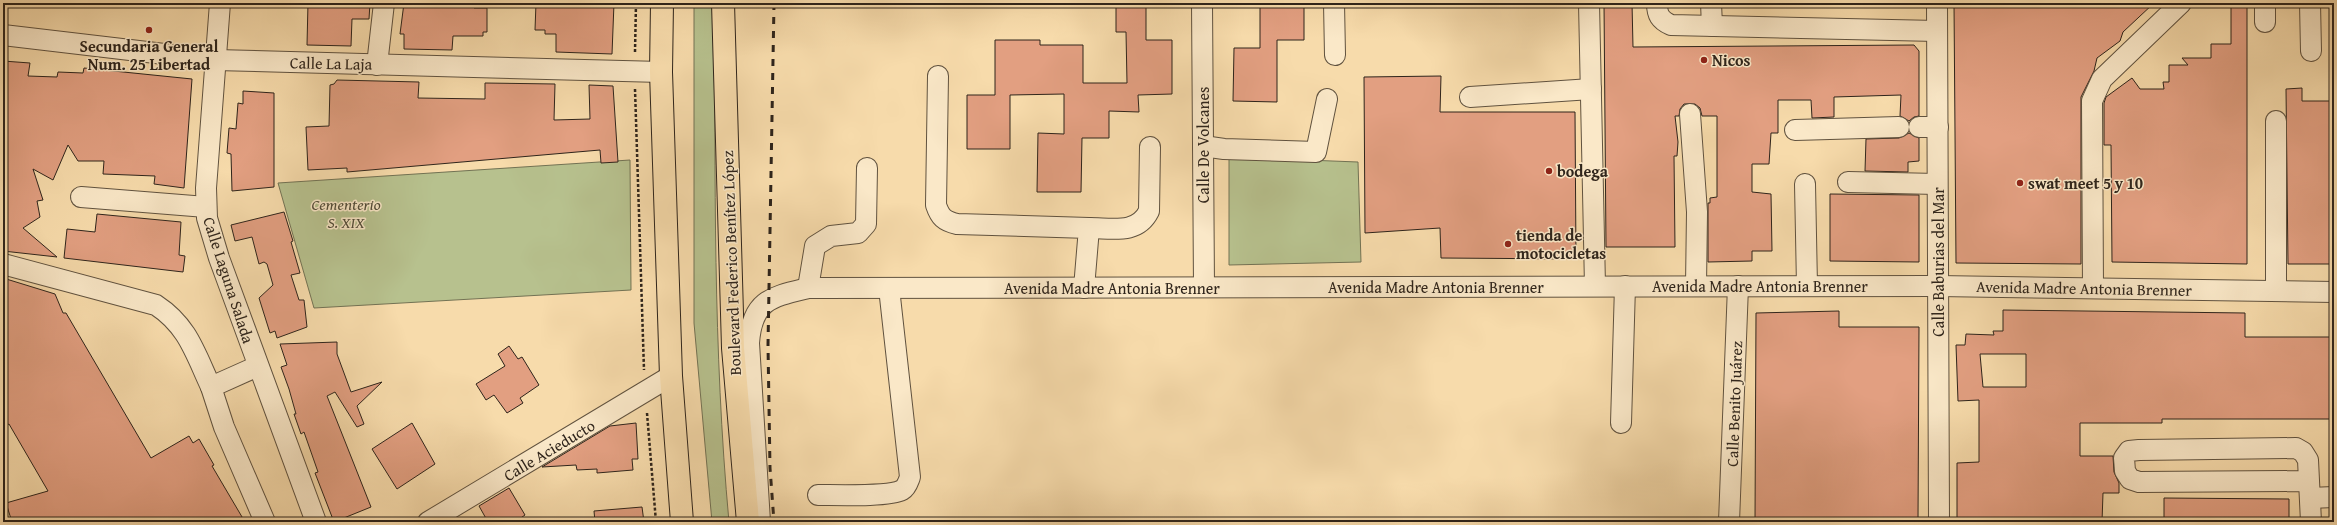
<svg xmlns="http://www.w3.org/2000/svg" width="2337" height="525" viewBox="0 0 2337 525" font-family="'Gentium Book Plus',serif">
<rect width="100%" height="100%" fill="#f7dbab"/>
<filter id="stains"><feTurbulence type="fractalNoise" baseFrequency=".005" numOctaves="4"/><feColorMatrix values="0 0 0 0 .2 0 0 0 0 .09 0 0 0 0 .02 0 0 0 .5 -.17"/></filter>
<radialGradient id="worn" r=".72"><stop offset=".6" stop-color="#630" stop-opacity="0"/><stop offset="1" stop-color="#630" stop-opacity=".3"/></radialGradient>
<g fill="#b7c18e" stroke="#727254">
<path d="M 694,3 L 715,3 C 715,176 713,349 729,522 L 712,522 L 694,323 Z"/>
<path d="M 1229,157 L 1358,162 L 1361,262 L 1229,265 Z"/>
<path d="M 630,160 L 631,290 L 314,308 L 278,183 Z"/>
</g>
<g fill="#e29f81" stroke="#2e241b" fill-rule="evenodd">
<path d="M 308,3 L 370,3 L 369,19 L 352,19 L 351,46 L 307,45 Z"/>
<path d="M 404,3 L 474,3 L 474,8 L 487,8 L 487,32 L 483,32 L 483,36 L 453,36 L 452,50 L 404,49 L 404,34 L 400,34 Z"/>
<path d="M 536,3 L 614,3 L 612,54 L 556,52 L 556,34 L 545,34 L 545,30 L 535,30 Z"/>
<path d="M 1116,3 L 1146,3 L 1146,40 L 1172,40 L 1172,94 L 1138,95 L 1139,112 L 1109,111 L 1109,138 L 1082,138 L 1081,192 L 1037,192 L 1038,133 L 1064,134 L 1064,94 L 1010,95 L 1010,149 L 967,149 L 967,95 L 995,95 L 995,40 L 1040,40 L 1040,45 L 1083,45 L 1083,83 L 1127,83 L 1126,32 L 1116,32 Z"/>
<path d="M 1260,3 L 1304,3 L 1304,40 L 1277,40 L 1277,102 L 1233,101 L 1234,48 L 1260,48 Z"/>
<path d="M 1604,3 L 1632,3 L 1633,47 L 1914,45 L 1919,51 L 1919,116 L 1914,117 L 1909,121 L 1900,116 L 1901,95 L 1834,97 L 1834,117 L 1812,118 L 1811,100 L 1778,100 L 1778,133 L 1771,133 L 1769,164 L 1752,164 L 1752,192 L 1771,194 L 1772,251 L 1752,251 L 1752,261 L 1708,262 L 1708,203 L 1710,203 L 1710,198 L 1717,197 L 1717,116 L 1702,116 L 1700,108 L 1695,104 L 1684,104 L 1680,109 L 1679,116 L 1675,116 L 1678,142 L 1677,156 L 1674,156 L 1675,247 L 1606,247 Z"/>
<path d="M 1954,3 L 2154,3 L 2123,32 L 2120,41 L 2097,58 L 2094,71 L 2081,97 L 2081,264 L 1956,263 Z"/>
<path d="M 2231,5 L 2247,6 L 2247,264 L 2112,262 L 2111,145 L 2104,145 L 2104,103 L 2106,97 L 2132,78 L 2140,89 L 2164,89 L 2163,82 L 2169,82 L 2169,65 L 2188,65 L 2182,58 L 2211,58 L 2211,44 L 2231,44 Z"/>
<path d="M 3,61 L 30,63 L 28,76 L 57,77 L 58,72 L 83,73 L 84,68 L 192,79 L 184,188 L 154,184 L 155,176 L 103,174 L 104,161 L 78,161 L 68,145 L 53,180 L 33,169 L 43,200 L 37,201 L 40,217 L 23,228 L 57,257 L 3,251 Z"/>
<path d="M 1441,76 L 1440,112 L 1575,112 L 1576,259 L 1441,258 L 1440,228 L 1365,233 L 1364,77 Z"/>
<path d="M 337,80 L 419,82 L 418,98 L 485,99 L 485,83 L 555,84 L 554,120 L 590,119 L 589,85 L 613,86 L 618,162 L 601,163 L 600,150 L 347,172 L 347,168 L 308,170 L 306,127 L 329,126 L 330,85 L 334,84 Z"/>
<path d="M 2302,88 L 2302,101 L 2334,101 L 2334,264 L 2288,264 L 2286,89 Z"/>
<path d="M 243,91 L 274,93 L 274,187 L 232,191 L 231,154 L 227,153 L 229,128 L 236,129 L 238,103 L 243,104 Z"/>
<path d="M 1909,133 L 1919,138 L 1919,161 L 1908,162 L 1908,172 L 1865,171 L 1866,139 L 1899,138 Z"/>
<path d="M 1830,194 L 1919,195 L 1919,262 L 1830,261 Z"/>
<path d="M 284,212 L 293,241 L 291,242 L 300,273 L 291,275 L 299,300 L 304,300 L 307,327 L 277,338 L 275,331 L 270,333 L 259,298 L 273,285 L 267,264 L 264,262 L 259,264 L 252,237 L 235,241 L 231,225 Z"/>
<path d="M 97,214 L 181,222 L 179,255 L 185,256 L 183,272 L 64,258 L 67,229 L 95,232 Z"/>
<path d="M 3,278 L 55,294 L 63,313 L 66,313 L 151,458 L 189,436 L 193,443 L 199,439 L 214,465 L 212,466 L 245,522 L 12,522 L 6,503 L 48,491 L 9,424 L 3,427 Z"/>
<path d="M 2003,310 L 2245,313 L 2245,337 L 2334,337 L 2334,419 L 2162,419 L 2162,423 L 2080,423 L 2080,456 L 2113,456 L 2114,472 L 2119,483 L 2119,493 L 2103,493 L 2102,522 L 1957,522 L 1957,463 L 1979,462 L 1979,400 L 1958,401 L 1956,345 L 1965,345 L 1966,334 L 1994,335 L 1993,331 L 2003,331 ZM 1980,354 L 2026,354 L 2026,387 L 1983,387 Z"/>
<path d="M 1839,311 L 1839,327 L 1919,327 L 1918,522 L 1755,522 L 1756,313 Z"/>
<path d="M 337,342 L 337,354 L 351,392 L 382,382 L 357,406 L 364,424 L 357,427 L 335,392 L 327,396 L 371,507 L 334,522 L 315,473 L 318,472 L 304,432 L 301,434 L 294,414 L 296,414 L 289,389 L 281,367 L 287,365 L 280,344 Z"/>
<path d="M 509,346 L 518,359 L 522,357 L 539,385 L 520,398 L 523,403 L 507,413 L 494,395 L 486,400 L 476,384 L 505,366 L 498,354 Z"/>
<path d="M 412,423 L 435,464 L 397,489 L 372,449 Z"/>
<path d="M 636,423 L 638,459 L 632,459 L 633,470 L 597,473 L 597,469 L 577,470 L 576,465 L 542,467 L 610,426 Z"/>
<path d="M 509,488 L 525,515 L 515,522 L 488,522 L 479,506 Z"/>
<path d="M 2164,498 L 2289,499 L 2289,522 L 2164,522 Z"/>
<path d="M 642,507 L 644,522 L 595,522 L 594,511 Z"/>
</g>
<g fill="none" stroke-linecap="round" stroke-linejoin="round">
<defs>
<g id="minor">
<path d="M 220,3 L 206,188 L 207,218 L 219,258 L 316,522"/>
<path d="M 1202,3 L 1204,287"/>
<path d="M 1334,3 L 1335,55"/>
<path d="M 1589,3 L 1595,286"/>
<path d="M 1657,3 C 1657,15 1660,20 1671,25 L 1937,31"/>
<path d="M 1711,3 L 1712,26"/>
<path d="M 1937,3 L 1939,522"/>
<path d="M 2310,3 L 2311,51"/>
<path d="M 2265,22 L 2265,3"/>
<path d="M 3,35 L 215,60 L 661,72"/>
<path d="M 377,65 L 384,3"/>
<path d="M 938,76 L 936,205 C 940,217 944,221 957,224 L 1089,228 L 1084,288"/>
<path d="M 1470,97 L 1591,89"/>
<path d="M 1690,114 L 1697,212 L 1696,286"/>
<path d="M 2276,121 L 2276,291"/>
<path d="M 1919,127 L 1938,127"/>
<path d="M 1795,130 L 1899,127"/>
<path d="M 1203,146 L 1224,149 L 1316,152 L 1327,99"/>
<path d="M 1848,182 L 1937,184"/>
<path d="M 1805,184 L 1807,286"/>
<path d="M 81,197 L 206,207"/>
<path d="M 1089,228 C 1112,228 1137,235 1149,211 L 1150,147"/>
<path d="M 3,264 L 156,305 C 188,326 195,353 211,387"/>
<path d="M 808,288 L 815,246 L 831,236 L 858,233 L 866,224 L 867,168"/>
<path d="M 2093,288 L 2092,101 L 2102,79 L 2181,3"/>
<path d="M 258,366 L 211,387 L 224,427 L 265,522"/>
<path d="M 1621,423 L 1625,286"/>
<path d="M 2309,481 L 2139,482 L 2130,479 L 2125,471 L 2124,458 L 2129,451 L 2139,450 L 2296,448 L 2303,452 L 2308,460 L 2311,522"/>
<path d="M 818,495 C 836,495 889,497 902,490 C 907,487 908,482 910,477 L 889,288"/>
<path d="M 2310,498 L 2334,497"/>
<path d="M 428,522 L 671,376"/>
<path d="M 760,522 L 749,343 C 752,300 771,297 808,288 L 1938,286 L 2334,292"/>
<path d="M 1729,522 L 1738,286"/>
</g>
<g id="major">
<path d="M 662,3 L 661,72 L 671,376 L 682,522"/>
<path d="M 723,3 L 733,348 L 748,522"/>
</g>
</defs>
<use href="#minor" stroke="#60523f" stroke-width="22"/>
<use href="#major" stroke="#2e241b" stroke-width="24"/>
<g stroke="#2e241b" stroke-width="2.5" stroke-dasharray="3 2" stroke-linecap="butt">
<path d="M 635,52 L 636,3"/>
<path d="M 635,89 L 644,370"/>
<path d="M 647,413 L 656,522"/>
</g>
<use href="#minor" stroke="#fae8c8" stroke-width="20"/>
<use href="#major" stroke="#f7dbab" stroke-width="22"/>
<path stroke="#2e241b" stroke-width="3" stroke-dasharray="7 7" stroke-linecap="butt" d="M 774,3 L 768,345 L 770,468 L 774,522"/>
</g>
<g fill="#8f2418" stroke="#fae8c8" stroke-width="1.5">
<circle cx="149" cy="30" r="4"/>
<circle cx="1704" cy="60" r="4"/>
<circle cx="1549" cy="171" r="4"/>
<circle cx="2020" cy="183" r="4"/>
<circle cx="1508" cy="244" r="4"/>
</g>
<g text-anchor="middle" stroke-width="3" stroke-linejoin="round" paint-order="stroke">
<g font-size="16" font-weight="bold" fill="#2e241b" stroke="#fae8c8" text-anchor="start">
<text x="149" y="52" text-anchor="middle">Secundaria General<tspan x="149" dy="18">Num. 25 Libertad</tspan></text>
<text x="1712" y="66">Nicos</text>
<text x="1557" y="177">bodega</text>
<text x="2028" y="189">swat meet 5 y 10</text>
<text x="1516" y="241">tienda de<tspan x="1516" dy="18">motocicletas</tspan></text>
</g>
<g font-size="16" fill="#2e241b" stroke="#fae8c8">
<text transform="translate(331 63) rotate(1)" y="6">Calle La Laja</text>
<text transform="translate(1203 145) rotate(-90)" y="6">Calle De Volcanes</text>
<text transform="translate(1938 262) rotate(-90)" y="6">Calle Baburias del Mar</text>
<text transform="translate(731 263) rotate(-92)" y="6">Boulevard Federico Benítez López</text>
<text transform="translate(229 280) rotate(72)" y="6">Calle Laguna Salada</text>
<text x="1760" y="292">Avenida Madre Antonia Brenner</text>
<text x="1436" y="293">Avenida Madre Antonia Brenner</text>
<text x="1112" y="294">Avenida Madre Antonia Brenner</text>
<text transform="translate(2084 288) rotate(1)" y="6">Avenida Madre Antonia Brenner</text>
<text transform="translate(1734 404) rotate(-88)" y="6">Calle Benito Juárez</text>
<text transform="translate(549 450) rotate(-31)" y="6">Calle Acieducto</text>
</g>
<g font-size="16" font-style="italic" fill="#504b38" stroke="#fae8c8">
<text x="346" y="210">Cementerio<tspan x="346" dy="18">S. XIX</tspan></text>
</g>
</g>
<rect width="2337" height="525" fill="none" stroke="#f7dbab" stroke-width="16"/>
<rect x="4" y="4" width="2329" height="517" fill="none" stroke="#2e241b" stroke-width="2"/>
<rect x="8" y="8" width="2321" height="509" fill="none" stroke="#2e241b"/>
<rect width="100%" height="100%" filter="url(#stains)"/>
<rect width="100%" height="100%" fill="url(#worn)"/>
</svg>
